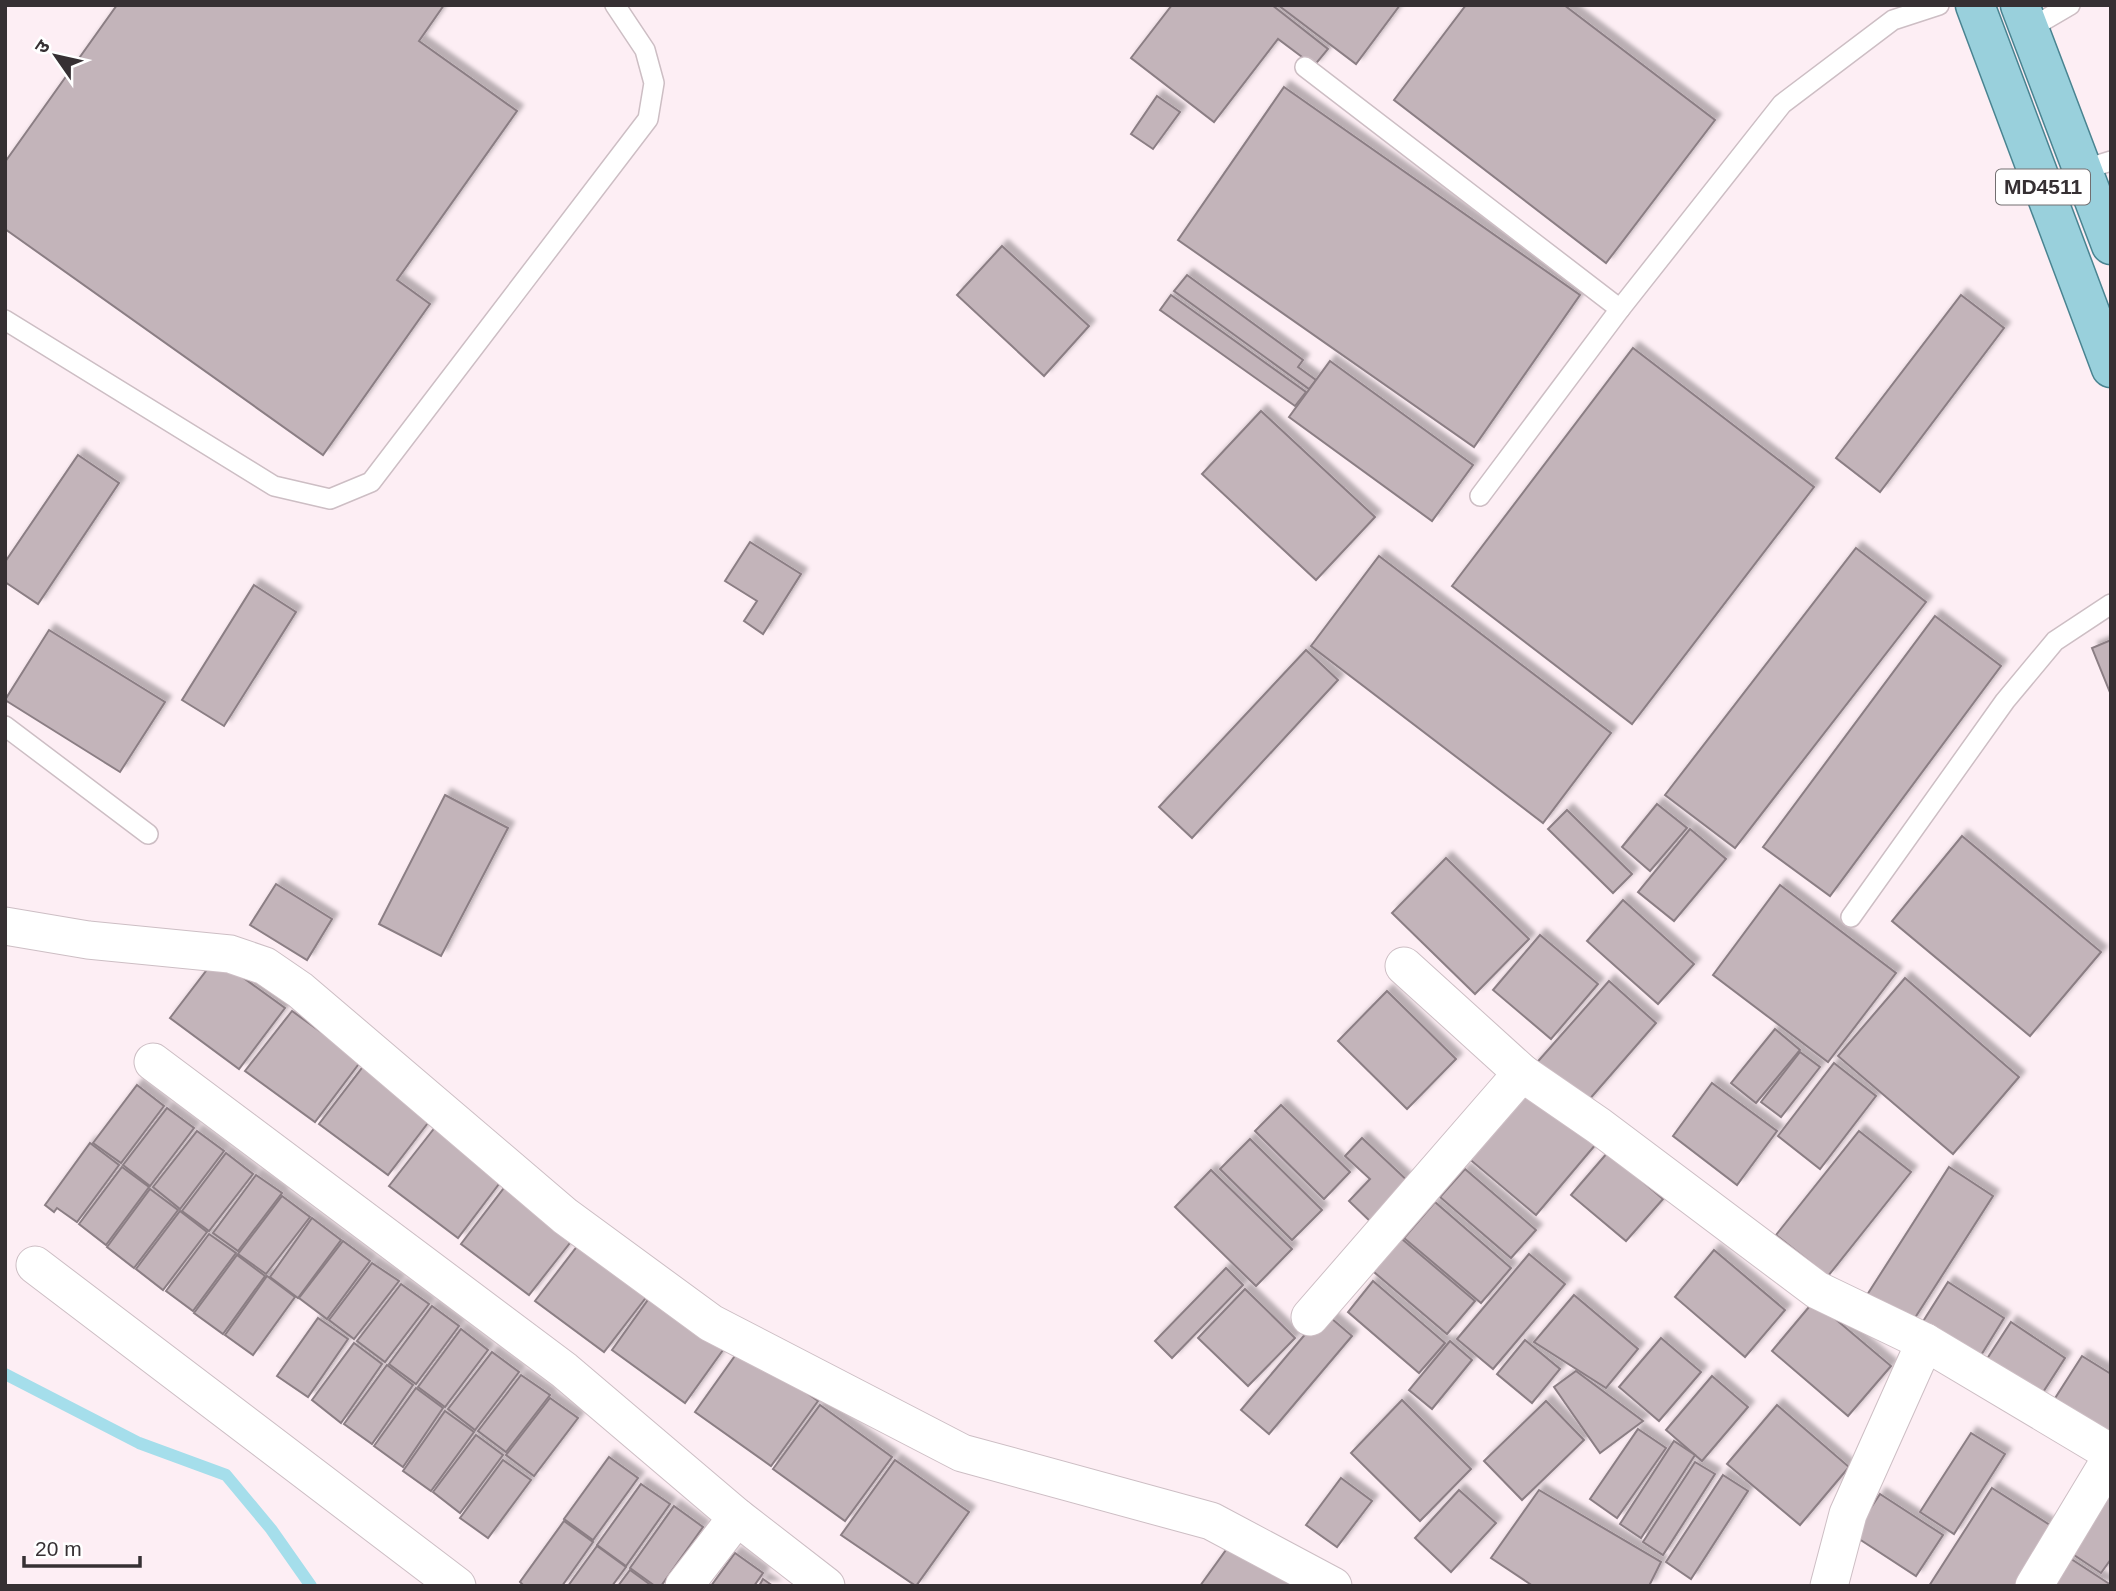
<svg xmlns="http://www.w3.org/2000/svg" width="2116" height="1591" viewBox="0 0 2116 1591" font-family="Arial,'Noto Sans Devanagari',sans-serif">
<defs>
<filter id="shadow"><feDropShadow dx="6" dy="-6" stdDeviation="2" flood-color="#0004"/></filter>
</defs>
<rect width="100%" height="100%" fill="#fdeef4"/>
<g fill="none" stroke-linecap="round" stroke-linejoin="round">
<path stroke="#a5deeb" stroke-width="12" d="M 5,1374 L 139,1443 L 226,1475 L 271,1529 L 311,1586"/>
</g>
<g fill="#c3b4ba" stroke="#8b7e84" stroke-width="2" filter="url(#shadow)">
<path d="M 117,5 L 444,5 L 419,41 L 517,111 L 397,280 L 430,304 L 323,455 L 5,229 L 5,162 Z"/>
<path d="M 1172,5 L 1272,5 L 1328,49 L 1314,66 L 1278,39 L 1214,122 L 1131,58 Z"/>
<path d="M 1278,5 L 1400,5 L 1356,64 Z"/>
<path d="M 1466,5 L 1564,5 L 1715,120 L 1606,263 L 1394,100 Z"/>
<path d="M 1284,87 L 1580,295 L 1474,447 L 1178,240 Z"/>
<path d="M 1157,96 L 1180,112 L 1153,149 L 1131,134 Z"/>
<path d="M 1002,246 L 1089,326 L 1044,376 L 957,295 Z"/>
<path d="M 1187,275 L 1303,360 L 1298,367 L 1316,380 L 1309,389 L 1174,291 Z"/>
<path d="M 1171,295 L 1306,392 L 1295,406 L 1160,310 Z"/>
<path d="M 1961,295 L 2004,328 L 1880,492 L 1836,458 Z"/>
<path d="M 1633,348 L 1814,487 L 1632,724 L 1452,586 Z"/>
<path d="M 1330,361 L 1473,465 L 1432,521 L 1289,417 Z"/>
<path d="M 1261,411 L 1375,517 L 1316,580 L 1202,474 Z"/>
<path d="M 78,455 L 119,483 L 38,604 L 5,582 L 5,562 Z"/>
<path d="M 750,542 L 801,574 L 763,634 L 744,621 L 757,601 L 725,581 Z"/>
<path d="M 1856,548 L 1926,602 L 1735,848 L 1665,795 Z"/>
<path d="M 1379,556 L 1611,733 L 1543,823 L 1311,646 Z"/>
<path d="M 254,585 L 296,612 L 224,726 L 182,700 Z"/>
<path d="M 1935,616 L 2001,666 L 1830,896 L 1763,847 Z"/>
<path d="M 49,630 L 165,702 L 120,772 L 5,700 Z"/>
<path d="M 2111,640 L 2111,695 L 2092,648 Z"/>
<path d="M 1306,650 L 1338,680 L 1192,838 L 1159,807 Z"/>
<path d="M 445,795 L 508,828 L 441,956 L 379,924 Z"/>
<path d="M 1657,804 L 1687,828 L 1650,871 L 1622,847 Z"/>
<path d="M 1567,810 L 1632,874 L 1613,893 L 1548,829 Z"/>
<path d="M 1690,829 L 1726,859 L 1674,921 L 1638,892 Z"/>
<path d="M 1962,836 L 2101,952 L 2030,1036 L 1892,921 Z"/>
<path d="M 1446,858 L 1529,939 L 1475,994 L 1392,913 Z"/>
<path d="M 276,884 L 332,919 L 307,960 L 250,925 Z"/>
<path d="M 1780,885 L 1896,973 L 1828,1062 L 1713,975 Z"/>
<path d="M 1623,900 L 1694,964 L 1658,1004 L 1587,941 Z"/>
<path d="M 1540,935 L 1598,984 L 1551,1039 L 1493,990 Z"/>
<path d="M 216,958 L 285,1008 L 239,1069 L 170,1018 Z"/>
<path d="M 1905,978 L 2019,1077 L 1953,1154 L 1838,1056 Z"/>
<path d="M 1609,981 L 1656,1023 L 1581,1109 L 1533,1067 Z"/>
<path d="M 1387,991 L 1456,1059 L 1407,1109 L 1338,1041 Z"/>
<path d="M 292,1011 L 361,1061 L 315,1122 L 245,1071 Z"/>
<path d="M 1775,1029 L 1800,1050 L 1756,1103 L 1731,1083 Z"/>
<path d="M 1800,1052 L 1820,1067 L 1781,1117 L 1761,1102 Z"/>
<path d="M 1834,1063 L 1876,1096 L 1820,1169 L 1778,1136 Z"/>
<path d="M 365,1064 L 434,1115 L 388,1175 L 319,1124 Z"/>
<path d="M 1712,1083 L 1777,1131 L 1737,1185 L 1673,1136 Z"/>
<path d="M 137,1085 L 164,1106 L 121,1163 L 93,1143 Z"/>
<path d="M 1527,1085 L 1596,1144 L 1536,1215 L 1467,1157 Z"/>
<path d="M 1281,1105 L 1350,1172 L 1324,1199 L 1255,1131 Z"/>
<path d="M 167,1108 L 194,1128 L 150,1186 L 123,1165 Z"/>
<path d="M 436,1126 L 505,1176 L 458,1238 L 389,1186 Z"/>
<path d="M 197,1131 L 224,1151 L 180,1209 L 153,1187 Z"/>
<path d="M 1859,1131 L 1911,1172 L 1828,1276 L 1776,1235 Z"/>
<path d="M 1362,1138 L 1411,1184 L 1373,1224 L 1349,1201 L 1370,1179 L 1345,1156 Z"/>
<path d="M 1250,1139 L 1322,1210 L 1292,1240 L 1220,1169 Z"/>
<path d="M 90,1143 L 119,1165 L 77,1222 L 57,1208 L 54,1212 L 45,1205 Z"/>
<path d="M 1608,1152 L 1663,1199 L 1626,1241 L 1571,1195 Z"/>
<path d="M 226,1153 L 253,1174 L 209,1231 L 182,1211 Z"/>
<path d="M 122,1167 L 149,1187 L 106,1245 L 79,1224 Z"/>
<path d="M 1949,1167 L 1993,1196 L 1911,1324 L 1867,1295 Z"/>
<path d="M 1465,1169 L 1536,1230 L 1511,1258 L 1440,1197 Z"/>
<path d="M 1211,1170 L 1292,1249 L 1256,1286 L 1175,1207 Z"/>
<path d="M 256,1175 L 282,1193 L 238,1251 L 213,1233 Z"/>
<path d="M 507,1184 L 577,1234 L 529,1295 L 461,1244 Z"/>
<path d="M 150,1189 L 178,1210 L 134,1268 L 107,1247 Z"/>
<path d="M 282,1196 L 310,1217 L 266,1274 L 238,1254 Z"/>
<path d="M 1435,1202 L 1511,1268 L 1481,1303 L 1404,1238 Z"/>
<path d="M 180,1211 L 207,1232 L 163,1290 L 136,1269 Z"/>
<path d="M 312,1218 L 341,1240 L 298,1298 L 270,1277 Z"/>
<path d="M 209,1234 L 236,1253 L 193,1311 L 166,1291 Z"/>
<path d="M 1396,1234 L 1475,1301 L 1447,1334 L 1368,1267 Z"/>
<path d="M 582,1240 L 651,1291 L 604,1352 L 535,1301 Z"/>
<path d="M 343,1241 L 370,1261 L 327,1319 L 299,1298 Z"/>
<path d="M 1714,1250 L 1785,1310 L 1745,1357 L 1675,1297 Z"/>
<path d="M 1529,1254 L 1565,1284 L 1493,1369 L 1457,1339 Z"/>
<path d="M 237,1255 L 265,1276 L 223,1334 L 194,1313 Z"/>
<path d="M 372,1263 L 399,1281 L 354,1339 L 329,1320 Z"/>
<path d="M 1226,1268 L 1243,1285 L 1172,1358 L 1155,1341 Z"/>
<path d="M 267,1276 L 295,1297 L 253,1355 L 225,1335 Z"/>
<path d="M 1373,1281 L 1445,1343 L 1419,1373 L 1348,1312 Z"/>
<path d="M 1948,1282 L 2004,1318 L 1978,1360 L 1922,1323 Z"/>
<path d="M 401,1284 L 429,1304 L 385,1362 L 357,1341 Z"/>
<path d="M 1245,1289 L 1295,1338 L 1248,1386 L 1198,1338 Z"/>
<path d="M 655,1290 L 728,1343 L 685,1403 L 612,1350 Z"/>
<path d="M 1574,1295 L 1638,1349 L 1606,1388 L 1534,1342 Z"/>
<path d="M 1814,1301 L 1891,1366 L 1848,1416 L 1772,1351 Z"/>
<path d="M 432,1306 L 459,1326 L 416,1384 L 389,1364 Z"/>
<path d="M 1324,1312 L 1352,1336 L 1269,1434 L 1241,1410 Z"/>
<path d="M 318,1318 L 348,1339 L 308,1397 L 277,1376 Z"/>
<path d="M 2011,1322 L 2065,1358 L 2038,1400 L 1983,1365 Z"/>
<path d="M 461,1329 L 488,1350 L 445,1407 L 418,1387 Z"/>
<path d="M 1661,1338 L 1701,1372 L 1659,1421 L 1619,1387 Z"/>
<path d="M 1525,1340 L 1560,1369 L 1532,1403 L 1497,1374 Z"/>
<path d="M 1450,1341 L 1472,1360 L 1432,1409 L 1409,1390 Z"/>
<path d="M 354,1343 L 382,1364 L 341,1423 L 312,1400 Z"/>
<path d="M 742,1346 L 818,1401 L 771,1466 L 695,1412 Z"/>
<path d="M 492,1352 L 519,1372 L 475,1430 L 448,1409 Z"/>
<path d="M 2082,1356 L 2111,1374 L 2111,1441 L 2052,1403 Z"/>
<path d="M 387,1365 L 413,1385 L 372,1444 L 344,1424 Z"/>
<path d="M 1576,1371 L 1643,1421 L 1600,1453 L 1554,1387 Z"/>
<path d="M 521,1375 L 550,1395 L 506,1452 L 478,1431 Z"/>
<path d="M 1712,1376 L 1748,1407 L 1702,1461 L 1666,1430 Z"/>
<path d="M 416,1388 L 443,1408 L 403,1467 L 374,1446 Z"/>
<path d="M 550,1398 L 578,1418 L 534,1476 L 506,1455 Z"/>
<path d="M 1402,1400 L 1471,1469 L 1420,1521 L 1351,1453 Z"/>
<path d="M 1546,1401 L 1584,1440 L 1522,1500 L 1484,1461 Z"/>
<path d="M 820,1405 L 892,1457 L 845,1521 L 773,1469 Z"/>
<path d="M 1777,1405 L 1849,1467 L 1800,1525 L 1727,1464 Z"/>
<path d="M 445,1411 L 474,1432 L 431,1491 L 403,1471 Z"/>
<path d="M 1638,1429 L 1666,1448 L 1617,1518 L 1590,1499 Z"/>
<path d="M 1971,1433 L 2005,1454 L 1954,1534 L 1920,1512 Z"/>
<path d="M 476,1435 L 503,1455 L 460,1513 L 433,1492 Z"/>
<path d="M 1674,1441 L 1695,1455 L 1641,1538 L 1620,1524 Z"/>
<path d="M 609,1457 L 638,1478 L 593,1540 L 564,1519 Z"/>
<path d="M 503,1460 L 531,1480 L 488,1538 L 460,1518 Z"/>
<path d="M 895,1460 L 969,1512 L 916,1586 L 841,1535 Z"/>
<path d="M 1695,1462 L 1715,1474 L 1663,1555 L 1643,1542 Z"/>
<path d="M 1723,1475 L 1748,1491 L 1691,1579 L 1666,1562 Z"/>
<path d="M 2111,1477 L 2111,1559 L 2101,1573 L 2062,1547 Z"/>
<path d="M 1341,1478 L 1372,1501 L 1337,1547 L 1306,1525 Z"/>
<path d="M 641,1484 L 670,1504 L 626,1566 L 597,1545 Z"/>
<path d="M 1992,1488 L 2053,1527 L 2015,1586 L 1929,1586 Z"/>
<path d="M 1459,1490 L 1496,1523 L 1451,1572 L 1415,1538 Z"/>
<path d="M 1539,1490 L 1661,1562 L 1649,1586 L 1533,1586 L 1491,1558 Z"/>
<path d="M 1880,1494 L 1943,1535 L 1916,1576 L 1853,1535 Z"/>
<path d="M 674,1506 L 703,1527 L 661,1586 L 655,1586 L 630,1568 Z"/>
<path d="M 564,1521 L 593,1542 L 562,1586 L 524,1586 L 520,1582 Z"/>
<path d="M 1239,1532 L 1313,1586 L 1200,1586 Z"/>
<path d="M 597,1546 L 626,1567 L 612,1586 L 568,1586 Z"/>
<path d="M 735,1553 L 763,1573 L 754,1586 L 711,1586 Z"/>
<path d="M 2062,1553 L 2111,1585 L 2111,1586 L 2050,1586 Z"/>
<path d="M 630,1570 L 652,1586 L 618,1586 Z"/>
<path d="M 763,1579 L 773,1586 L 759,1586 Z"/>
</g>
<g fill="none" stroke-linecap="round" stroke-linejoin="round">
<defs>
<g id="service">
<path d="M 2029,29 L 2070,5"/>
<path d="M 1305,67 L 1620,309"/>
<path d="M 2082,170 L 2111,161"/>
<path d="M 5,320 L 274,486 L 330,499 L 371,482 L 648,119 L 654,83 L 645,50 L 615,5"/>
<path d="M 1480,496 L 1620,309 L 1782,104 L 1893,20 L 1939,5"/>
<path d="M 5,726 L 148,834"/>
<path d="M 1851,917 L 2005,701 L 2055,641 L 2111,604"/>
</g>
<g id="minor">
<path d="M 5,926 L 88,940 L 230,954 L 265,966 L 300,990 L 565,1216 L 711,1323 L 962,1453 L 1211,1521 L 1333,1586"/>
<path d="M 1404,966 L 1522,1073 L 1599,1126 L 1817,1290 L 1925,1342"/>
<path d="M 153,1062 L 564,1370 L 737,1517 L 684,1586"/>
<path d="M 35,1265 L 457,1586"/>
<path d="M 1310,1317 L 1522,1073"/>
<path d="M 737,1517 L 826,1586"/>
<path d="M 1829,1586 L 1848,1514 L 1925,1342 L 2111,1453"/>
<path d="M 2034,1586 L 2111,1458"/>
</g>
<g id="primary">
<path d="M 1975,5 L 2111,368"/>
<path d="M 2020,5 L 2111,245"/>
</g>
</defs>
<use href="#service" stroke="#cdbec4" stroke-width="22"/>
<use href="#minor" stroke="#cdbec4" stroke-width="39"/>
<use href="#primary" stroke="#4a8491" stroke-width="41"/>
<use href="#service" stroke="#fff" stroke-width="19"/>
<use href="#minor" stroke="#fff" stroke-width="37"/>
<use href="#primary" stroke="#99d0dc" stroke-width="38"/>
</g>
<g text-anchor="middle" stroke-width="6" stroke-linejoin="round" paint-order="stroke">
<rect fill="#fff" stroke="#726e70" stroke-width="2" x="1996" y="169.5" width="94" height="35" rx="5"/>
<g font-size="21" font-weight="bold" fill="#363033">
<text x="2043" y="194">MD4511</text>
</g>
</g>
<rect width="2116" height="1591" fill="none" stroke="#363033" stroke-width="14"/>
<g transform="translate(56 56) rotate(304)" stroke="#ffffff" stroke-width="5" paint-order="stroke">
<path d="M0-5L12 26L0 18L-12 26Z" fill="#363033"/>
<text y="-10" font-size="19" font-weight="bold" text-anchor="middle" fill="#363033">उ</text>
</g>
<path d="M24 1556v10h116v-10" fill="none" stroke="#363033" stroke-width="3.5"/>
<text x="35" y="1556" font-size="21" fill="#363033" stroke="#ffffff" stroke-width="5" paint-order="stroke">20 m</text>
</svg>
